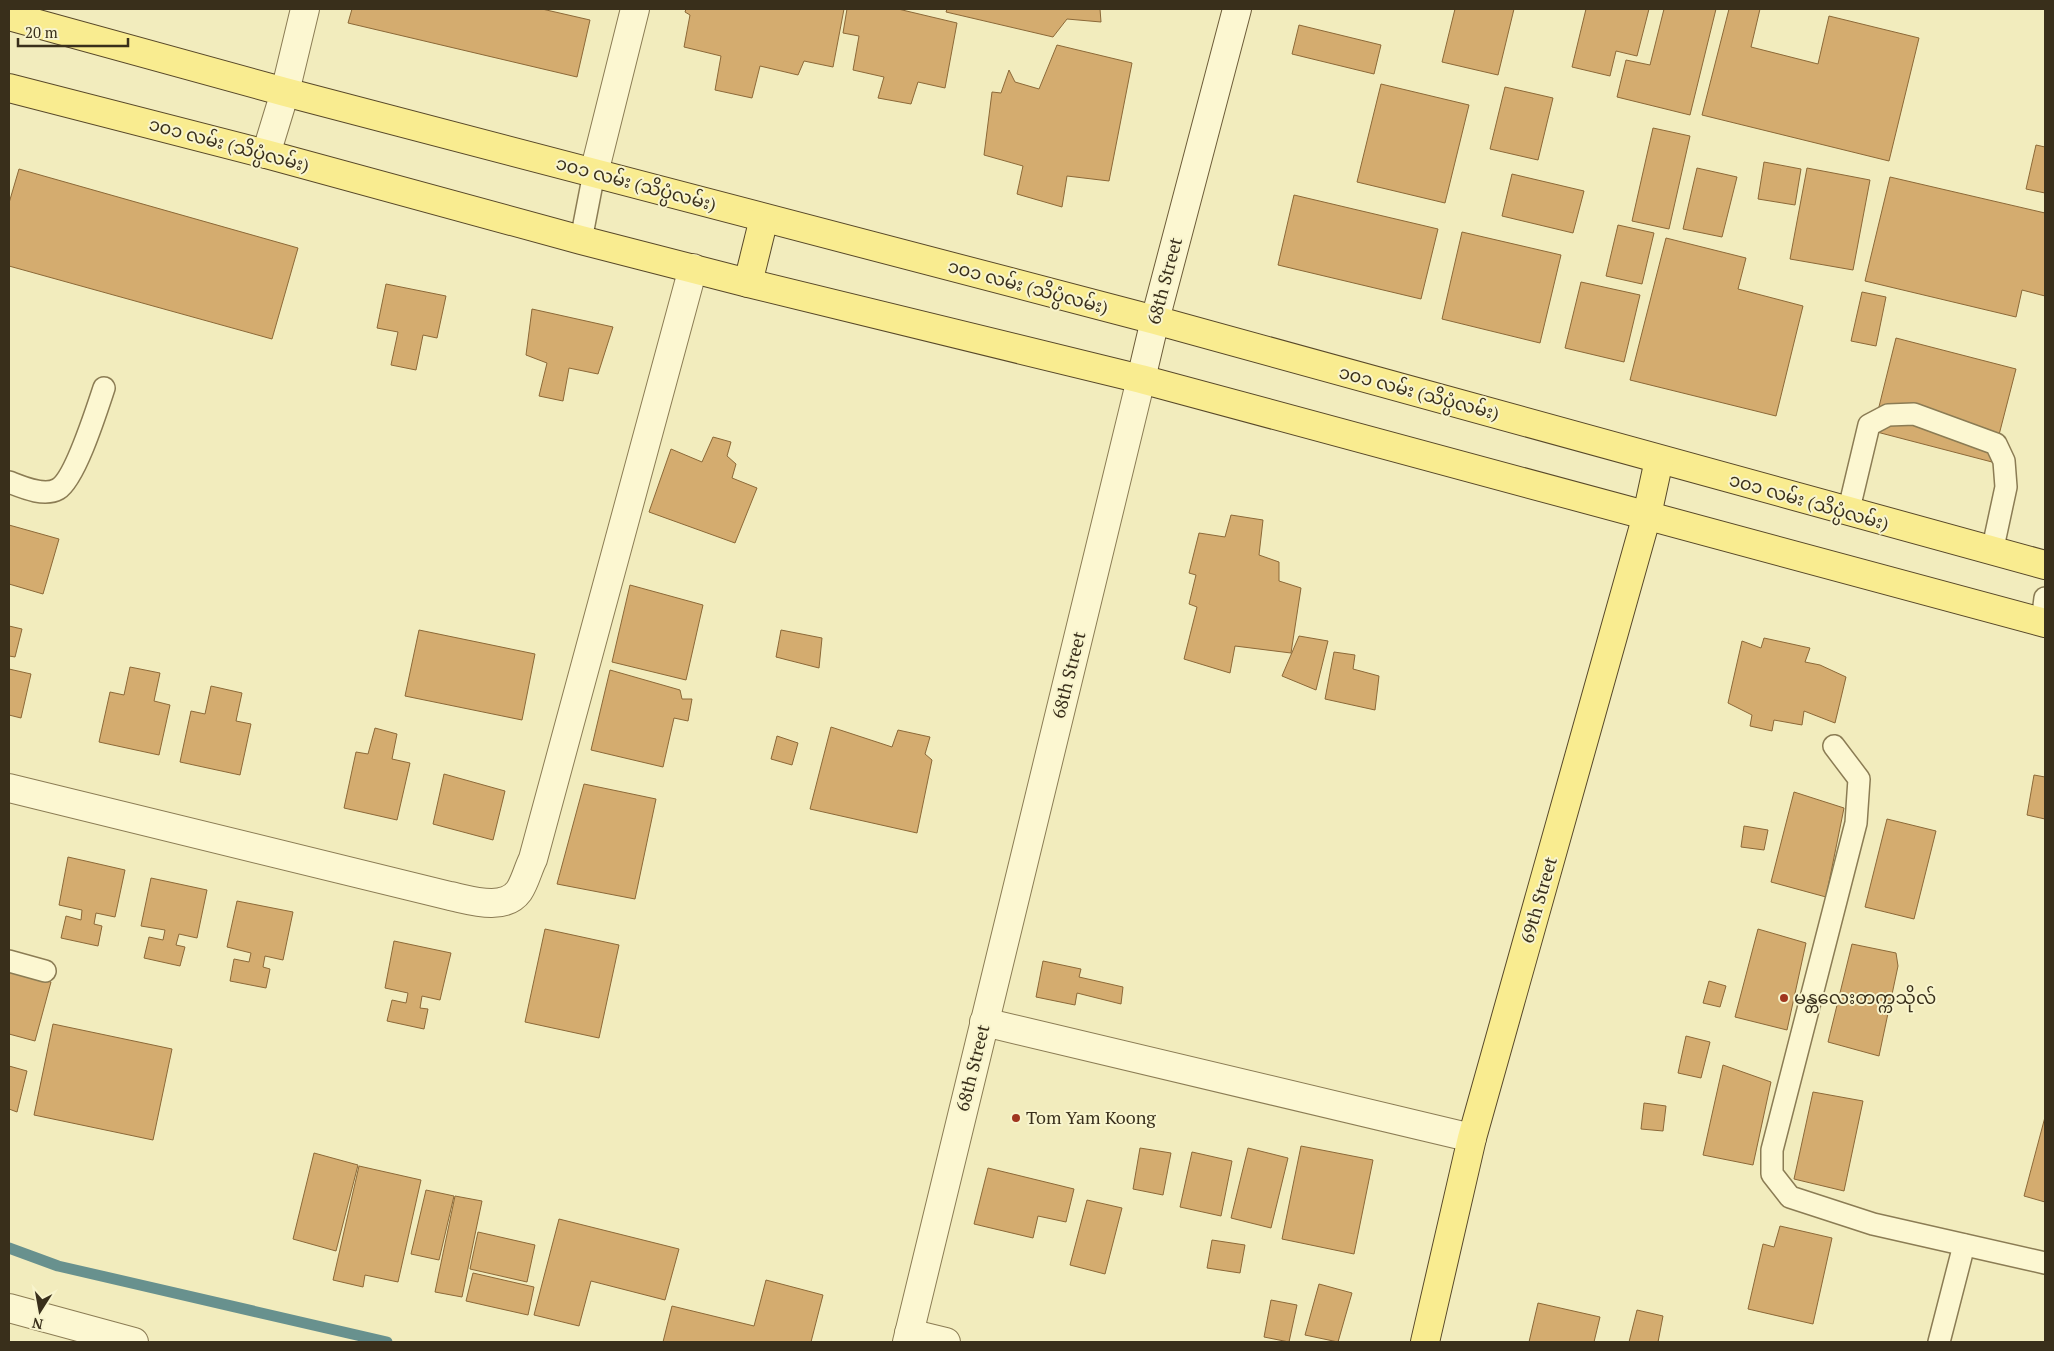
<svg xmlns="http://www.w3.org/2000/svg" width="2054" height="1351" viewBox="0 0 2054 1351" font-family="'PT Serif','Noto Sans Myanmar',serif">
<rect width="100%" height="100%" fill="#f2ecbd"/>
<g fill="none" stroke-linecap="round" stroke-linejoin="round">
<path stroke="#68918e" stroke-width="11" d="M 9,1248 L 58,1266 L 387,1342"/>
</g>
<g fill="#d4ac6f" stroke="#8c6938">
<path d="M 352,9 L 542,9 L 590,20 L 577,77 L 348,23 Z"/>
<path d="M 686,9 L 844,9 L 833,67 L 804,61 L 798,75 L 760,66 L 752,98 L 715,90 L 721,56 L 684,47 L 690,15 L 685,12 Z"/>
<path d="M 847,9 L 898,9 L 957,23 L 945,88 L 918,82 L 911,104 L 878,98 L 884,77 L 853,70 L 859,36 L 843,33 Z"/>
<path d="M 947,9 L 1100,9 L 1101,22 L 1067,19 L 1053,37 L 946,12 Z"/>
<path d="M 1455,9 L 1514,9 L 1498,75 L 1442,62 Z"/>
<path d="M 1586,9 L 1649,9 L 1637,56 L 1616,51 L 1610,76 L 1572,67 Z"/>
<path d="M 1664,9 L 1716,9 L 1690,115 L 1617,97 L 1626,60 L 1650,65 Z"/>
<path d="M 1729,9 L 1760,9 L 1751,47 L 1818,64 L 1829,16 L 1919,38 L 1889,161 L 1702,115 Z"/>
<path d="M 1299,25 L 1381,45 L 1374,74 L 1292,54 Z"/>
<path d="M 1057,45 L 1132,63 L 1109,181 L 1067,176 L 1062,207 L 1017,194 L 1023,166 L 984,155 L 992,92 L 1001,93 L 1009,70 L 1015,82 L 1039,89 Z"/>
<path d="M 1381,84 L 1469,105 L 1445,203 L 1357,182 Z"/>
<path d="M 1505,87 L 1553,98 L 1538,160 L 1490,149 Z"/>
<path d="M 1653,128 L 1690,136 L 1669,229 L 1632,221 Z"/>
<path d="M 2036,145 L 2045,147 L 2045,193 L 2026,189 Z"/>
<path d="M 1764,162 L 1801,169 L 1795,205 L 1758,199 Z"/>
<path d="M 1697,168 L 1737,177 L 1722,237 L 1683,229 Z"/>
<path d="M 1807,168 L 1870,180 L 1853,270 L 1790,259 Z"/>
<path d="M 19,169 L 298,248 L 272,339 L 9,266 L 9,203 Z"/>
<path d="M 1512,174 L 1584,191 L 1573,233 L 1502,216 Z"/>
<path d="M 1890,177 L 2045,213 L 2045,296 L 2022,290 L 2016,317 L 1865,281 Z"/>
<path d="M 1294,195 L 1438,229 L 1421,299 L 1278,265 Z"/>
<path d="M 1618,225 L 1654,233 L 1642,284 L 1606,276 Z"/>
<path d="M 1462,232 L 1561,255 L 1540,343 L 1442,319 Z"/>
<path d="M 1666,238 L 1746,258 L 1738,289 L 1803,306 L 1776,416 L 1630,380 Z"/>
<path d="M 1581,282 L 1640,295 L 1624,362 L 1565,348 Z"/>
<path d="M 386,284 L 446,296 L 437,338 L 423,335 L 416,370 L 391,365 L 398,332 L 377,328 Z"/>
<path d="M 1862,292 L 1886,297 L 1876,346 L 1851,341 Z"/>
<path d="M 532,309 L 613,327 L 598,374 L 569,368 L 563,401 L 539,396 L 547,363 L 526,355 Z"/>
<path d="M 1896,338 L 2016,369 L 1992,462 L 1873,431 Z"/>
<path d="M 713,437 L 731,442 L 727,456 L 736,464 L 732,478 L 757,488 L 735,543 L 649,512 L 671,449 L 702,462 Z"/>
<path d="M 1231,515 L 1263,520 L 1259,555 L 1279,562 L 1279,581 L 1301,588 L 1291,653 L 1235,646 L 1230,673 L 1184,659 L 1197,607 L 1189,604 L 1196,575 L 1189,573 L 1199,533 L 1225,537 Z"/>
<path d="M 9,525 L 59,539 L 43,594 L 9,584 Z"/>
<path d="M 630,585 L 703,605 L 686,680 L 612,662 Z"/>
<path d="M 9,626 L 22,629 L 15,657 L 9,656 Z"/>
<path d="M 419,630 L 535,654 L 522,720 L 405,696 Z"/>
<path d="M 781,630 L 822,638 L 819,668 L 776,657 Z"/>
<path d="M 1299,636 L 1328,641 L 1316,690 L 1282,676 Z"/>
<path d="M 1764,638 L 1810,648 L 1805,662 L 1820,665 L 1846,677 L 1835,723 L 1804,711 L 1802,725 L 1774,720 L 1772,731 L 1750,726 L 1752,715 L 1728,703 L 1742,641 L 1761,648 Z"/>
<path d="M 1334,652 L 1355,655 L 1353,669 L 1379,676 L 1375,710 L 1325,699 Z"/>
<path d="M 130,667 L 160,673 L 154,701 L 170,705 L 159,755 L 99,742 L 110,692 L 124,695 Z"/>
<path d="M 9,669 L 31,674 L 21,718 L 9,715 Z"/>
<path d="M 610,670 L 680,690 L 682,699 L 692,699 L 688,721 L 674,718 L 663,767 L 591,750 Z"/>
<path d="M 211,686 L 242,693 L 236,721 L 251,724 L 240,775 L 180,762 L 191,711 L 205,714 Z"/>
<path d="M 831,727 L 892,747 L 898,730 L 930,737 L 925,754 L 932,760 L 917,833 L 810,809 Z"/>
<path d="M 375,728 L 397,734 L 392,759 L 410,763 L 397,820 L 344,808 L 356,752 L 368,754 Z"/>
<path d="M 777,736 L 798,743 L 792,765 L 771,759 Z"/>
<path d="M 444,774 L 505,791 L 493,840 L 433,824 Z"/>
<path d="M 2034,775 L 2045,777 L 2045,819 L 2027,815 Z"/>
<path d="M 584,784 L 656,799 L 635,899 L 557,884 Z"/>
<path d="M 1794,792 L 1844,808 L 1826,897 L 1771,882 Z"/>
<path d="M 1887,819 L 1936,831 L 1914,919 L 1865,907 Z"/>
<path d="M 1744,826 L 1768,830 L 1764,850 L 1741,847 Z"/>
<path d="M 68,857 L 125,870 L 115,917 L 96,913 L 94,924 L 102,926 L 98,946 L 61,938 L 66,916 L 81,920 L 82,910 L 59,905 Z"/>
<path d="M 151,878 L 207,890 L 197,938 L 179,934 L 176,945 L 185,947 L 180,966 L 144,958 L 149,937 L 163,940 L 165,930 L 141,926 Z"/>
<path d="M 237,901 L 293,912 L 283,960 L 265,956 L 263,967 L 270,969 L 266,988 L 230,981 L 234,959 L 249,962 L 251,953 L 227,947 Z"/>
<path d="M 545,929 L 619,945 L 599,1038 L 525,1022 Z"/>
<path d="M 1758,929 L 1806,943 L 1787,1030 L 1735,1017 Z"/>
<path d="M 394,941 L 451,953 L 440,1000 L 422,996 L 420,1008 L 428,1009 L 424,1029 L 387,1021 L 392,1000 L 406,1003 L 408,993 L 385,988 Z"/>
<path d="M 1852,944 L 1896,953 L 1898,966 L 1879,1056 L 1828,1042 Z"/>
<path d="M 1043,961 L 1081,969 L 1079,977 L 1123,987 L 1121,1004 L 1077,993 L 1075,1005 L 1036,997 Z"/>
<path d="M 9,971 L 51,982 L 35,1041 L 9,1034 Z"/>
<path d="M 1709,981 L 1726,986 L 1720,1007 L 1703,1003 Z"/>
<path d="M 53,1024 L 172,1049 L 153,1140 L 34,1115 Z"/>
<path d="M 1686,1036 L 1710,1042 L 1701,1078 L 1678,1073 Z"/>
<path d="M 1723,1065 L 1771,1082 L 1753,1165 L 1703,1155 Z"/>
<path d="M 9,1066 L 27,1071 L 17,1112 L 9,1109 Z"/>
<path d="M 1813,1092 L 1863,1101 L 1844,1191 L 1794,1179 Z"/>
<path d="M 1644,1103 L 1666,1106 L 1663,1131 L 1641,1129 Z"/>
<path d="M 2045,1117 L 2045,1202 L 2024,1196 Z"/>
<path d="M 1301,1146 L 1373,1160 L 1354,1254 L 1282,1239 Z"/>
<path d="M 1140,1148 L 1171,1153 L 1163,1195 L 1133,1189 Z"/>
<path d="M 1248,1148 L 1288,1158 L 1271,1228 L 1231,1218 Z"/>
<path d="M 1192,1152 L 1232,1161 L 1221,1216 L 1180,1207 Z"/>
<path d="M 314,1153 L 358,1165 L 336,1251 L 293,1239 Z"/>
<path d="M 359,1166 L 421,1180 L 398,1282 L 365,1275 L 363,1287 L 333,1280 Z"/>
<path d="M 988,1168 L 1074,1189 L 1066,1222 L 1038,1216 L 1033,1238 L 974,1224 Z"/>
<path d="M 426,1190 L 454,1196 L 439,1260 L 411,1254 Z"/>
<path d="M 455,1196 L 482,1201 L 462,1297 L 435,1292 Z"/>
<path d="M 1087,1200 L 1122,1208 L 1105,1274 L 1070,1265 Z"/>
<path d="M 559,1219 L 679,1249 L 665,1300 L 591,1281 L 579,1326 L 534,1315 Z"/>
<path d="M 1780,1226 L 1832,1238 L 1813,1324 L 1748,1309 L 1763,1244 L 1774,1247 Z"/>
<path d="M 478,1232 L 535,1245 L 527,1282 L 470,1269 Z"/>
<path d="M 1212,1240 L 1245,1245 L 1240,1273 L 1207,1268 Z"/>
<path d="M 473,1273 L 534,1287 L 528,1315 L 466,1301 Z"/>
<path d="M 766,1280 L 823,1295 L 811,1342 L 663,1342 L 672,1306 L 754,1326 Z"/>
<path d="M 1319,1284 L 1352,1293 L 1338,1342 L 1305,1335 Z"/>
<path d="M 1271,1300 L 1297,1305 L 1289,1342 L 1264,1337 Z"/>
<path d="M 1538,1303 L 1600,1317 L 1594,1342 L 1529,1342 Z"/>
<path d="M 1637,1310 L 1663,1316 L 1658,1342 L 1629,1342 Z"/>
</g>
<g fill="none" stroke-linecap="round" stroke-linejoin="round">
<defs>
<g id="service">
<path d="M 581,240 L 594,173"/>
<path d="M 9,482 C 22,487 44,497 58,489 C 75,479 97,409 104,388"/>
<path d="M 1848,513 L 1869,425 L 1888,415 L 1914,414 L 1996,444 L 2004,461 L 2006,487 L 1992,552"/>
<path d="M 2042,622 L 2045,598"/>
<path d="M 1834,746 L 1859,779 L 1856,823 L 1772,1150 L 1772,1174 L 1790,1197 L 1873,1224 L 2045,1263"/>
<path d="M 9,961 L 45,971"/>
<path d="M 1939,1342 L 1964,1245"/>
</g>
<g id="minor">
<path d="M 266,154 L 285,92 L 305,9"/>
<path d="M 594,173 L 635,9"/>
<path d="M 9,788 L 450,896 C 470,900 504,912 519,891 C 525,882 528,869 533,859 L 693,268"/>
<path d="M 984,1022 L 1472,1138"/>
<path d="M 9,1308 L 134,1342"/>
<path d="M 909,1333 L 946,1342"/>
<path d="M 907,1342 L 1141,379"/>
</g>
<path id="secondary" d="M 1141,379 L 1155,320 L 1237,9"/>
<g id="primary">
<path d="M 9,16 L 285,92 L 1155,320 L 2045,565"/>
<path d="M 9,88 L 266,154 L 581,240 L 748,283 L 1141,379 L 2045,623"/>
<path d="M 748,283 L 764,218"/>
<path d="M 1425,1342 L 1472,1138 L 1647,515 L 1659,460"/>
</g>
</defs>
<use href="#service" stroke="#8b7c54" stroke-width="24"/>
<use href="#minor" stroke="#8b7c54" stroke-width="30"/>
<use href="#secondary" stroke="#6d5c38" stroke-width="30"/>
<use href="#primary" stroke="#584829" stroke-width="30"/>
<use href="#service" stroke="#fcf7d1" stroke-width="21"/>
<use href="#minor" stroke="#fcf7d1" stroke-width="28"/>
<use href="#secondary" stroke="#fcf7d1" stroke-width="28"/>
<use href="#primary" stroke="#f9ec90" stroke-width="28"/>
</g>
<g fill="#a0361f" stroke="#f8f4cd" stroke-width="2">
<circle cx="1784" cy="998" r="5"/>
<circle cx="1016" cy="1118" r="5"/>
</g>
<g text-anchor="middle" stroke-width="4" stroke-linejoin="round" paint-order="stroke">
<g font-size="18" fill="#392f1b" stroke="#f8f4cd">
<text transform="translate(229 145) rotate(15)" y="6">၁၀၁ လမ်း (သိပ္ပံလမ်း)</text>
<text transform="translate(636 184) rotate(15)" y="6">၁၀၁ လမ်း (သိပ္ပံလမ်း)</text>
<text transform="translate(1165 281) rotate(-75)" y="6">68th Street</text>
<text transform="translate(1028 287) rotate(15)" y="6">၁၀၁ လမ်း (သိပ္ပံလမ်း)</text>
<text transform="translate(1419 393) rotate(15)" y="6">၁၀၁ လမ်း (သိပ္ပံလမ်း)</text>
<text transform="translate(1809 502) rotate(16)" y="6">၁၀၁ လမ်း (သိပ္ပံလမ်း)</text>
<text transform="translate(1069 675) rotate(-76)" y="6">68th Street</text>
<text transform="translate(1539 900) rotate(-74)" y="6">69th Street</text>
<text transform="translate(973 1068) rotate(-76)" y="6">68th Street</text>
</g>
<g font-size="18" fill="#392f1b" stroke="#f8f4cd" text-anchor="start">
<text x="1794" y="1004">မန္တလေးတက္ကသိုလ်</text>
<text x="1026" y="1124">Tom Yam Koong</text>
</g>
</g>
<rect width="2054" height="1351" fill="none" stroke="#392f1b" stroke-width="20"/>
<g transform="translate(40 1311) rotate(191)" stroke="#f8f4cd" stroke-width="4" paint-order="stroke">
<path d="M0-4L9 19L0 12L-9 19Z" fill="#392f1b"/>
<text y="-8" font-size="14" font-weight="bold" text-anchor="middle" fill="#392f1b">N</text>
</g>
<path d="M18 38v8h110v-8" fill="none" stroke="#392f1b" stroke-width="2.5"/>
<text x="25" y="38" font-size="15" fill="#392f1b" stroke="#f8f4cd" stroke-width="4" paint-order="stroke">20 m</text>
</svg>
